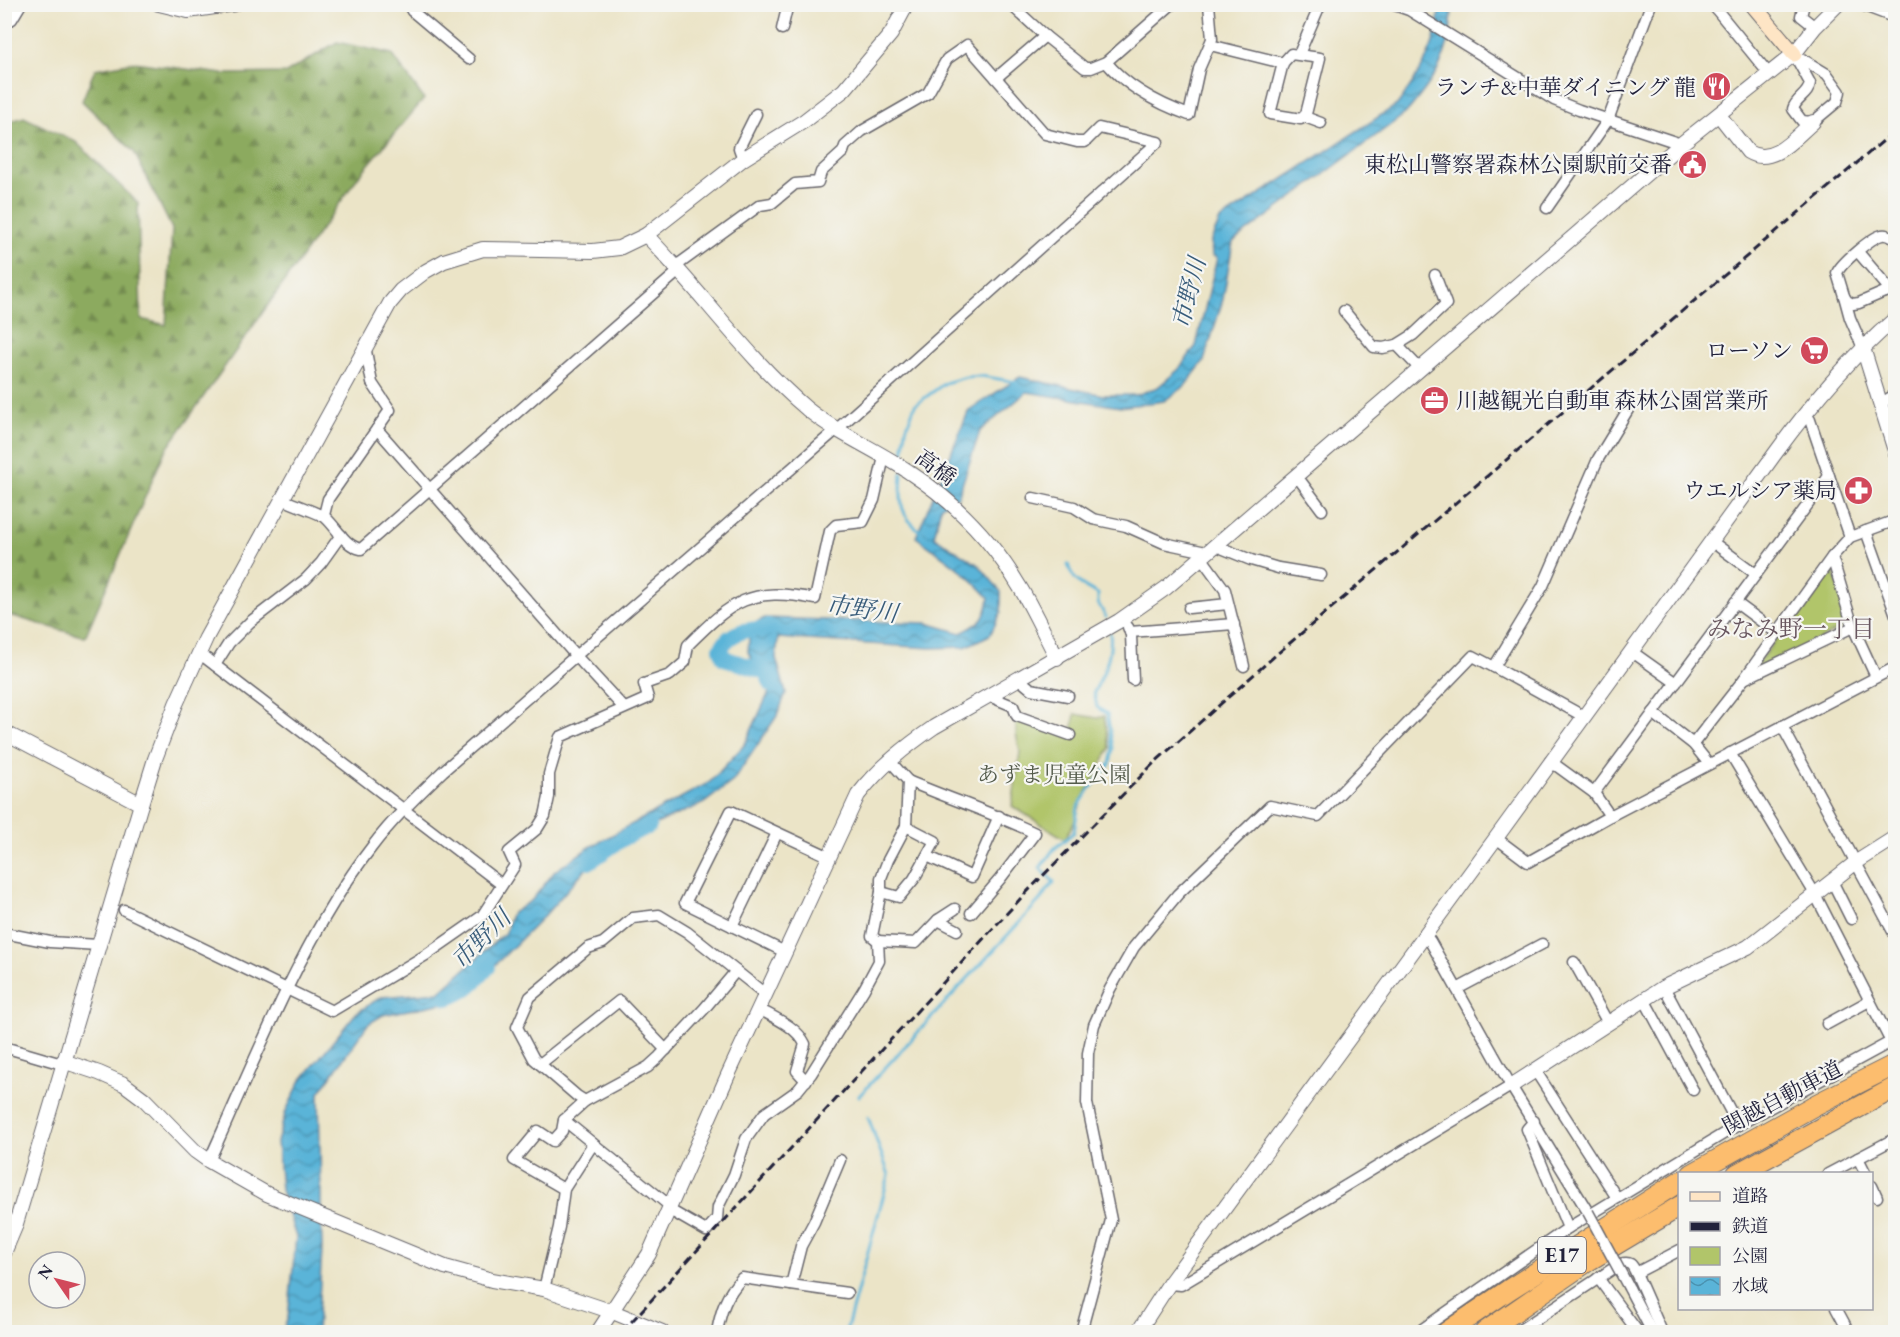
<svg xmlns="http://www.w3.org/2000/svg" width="1900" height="1337" viewBox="0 0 1900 1337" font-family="'EB Garamond','Noto Serif JP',serif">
<defs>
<pattern id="forest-firs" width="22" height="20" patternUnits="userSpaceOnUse" patternTransform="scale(1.5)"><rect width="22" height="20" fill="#8caa5e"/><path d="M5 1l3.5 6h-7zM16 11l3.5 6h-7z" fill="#728a4f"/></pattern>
<pattern id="water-waves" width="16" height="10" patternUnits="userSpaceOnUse" patternTransform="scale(1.5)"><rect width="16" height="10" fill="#5ab4d8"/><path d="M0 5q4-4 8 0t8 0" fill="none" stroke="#4a92b0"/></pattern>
</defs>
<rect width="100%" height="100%" fill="#f6f6f2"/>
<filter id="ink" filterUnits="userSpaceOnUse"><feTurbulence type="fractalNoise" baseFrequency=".0167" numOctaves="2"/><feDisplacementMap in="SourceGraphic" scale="12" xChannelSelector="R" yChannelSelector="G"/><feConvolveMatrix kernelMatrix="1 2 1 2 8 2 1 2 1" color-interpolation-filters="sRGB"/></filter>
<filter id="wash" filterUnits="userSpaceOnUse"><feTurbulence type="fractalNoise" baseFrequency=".008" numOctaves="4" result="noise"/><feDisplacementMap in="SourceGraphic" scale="24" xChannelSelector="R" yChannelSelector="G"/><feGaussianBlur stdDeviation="1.35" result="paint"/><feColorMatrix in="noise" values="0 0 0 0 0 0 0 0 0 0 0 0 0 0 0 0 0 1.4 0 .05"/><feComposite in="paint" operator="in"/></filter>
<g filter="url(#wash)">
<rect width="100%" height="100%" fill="#ebe4c7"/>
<g fill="#b1c56a" stroke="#6a7452" stroke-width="1.5">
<path d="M 1827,570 L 1833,570 L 1850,621 L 1844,627 L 1761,670 L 1756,666 Z"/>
<path d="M 1075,714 L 1097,718 L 1104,716 L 1110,748 L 1082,800 L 1076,818 L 1065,839 L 1012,806 L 1020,752 L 1016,734 L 1016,720 L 1071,737 Z"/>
</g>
<path fill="url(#forest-firs)" stroke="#57664c" stroke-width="1.5" d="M 337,42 L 392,54 L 424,99 L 358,177 L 164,453 L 85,637 L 5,614 L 5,123 L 24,117 L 76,142 L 138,203 L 141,319 L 166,325 L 172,229 L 134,152 L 82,101 L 95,69 L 134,62 L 223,74 L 286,73 Z"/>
<path fill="url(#water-waves)" stroke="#3e6b8a" stroke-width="1.5" d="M 1439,5 L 1452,5 C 1452,53 1436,79 1405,114 L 1233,242 L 1223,299 L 1204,361 L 1185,386 L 1164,401 L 1120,407 L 1027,392 L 980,431 L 958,497 L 941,506 L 934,537 L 979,565 L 1001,592 L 1001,612 L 990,635 L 965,647 L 930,648 L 778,638 L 776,658 L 786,693 L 777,716 L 733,781 L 704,803 L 617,841 L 589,865 L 546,914 L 488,972 L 449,1002 L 383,1015 L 368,1024 L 319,1093 L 322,1250 L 317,1332 L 282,1332 L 288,1318 L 296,1237 L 281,1190 L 277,1142 L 286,1111 L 300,1082 L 356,1013 L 381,997 L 439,992 L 506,932 L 511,914 L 532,900 L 555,871 L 590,847 L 710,782 L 745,744 L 770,690 L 748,652 L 750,625 L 765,618 L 927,623 L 961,633 C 980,623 986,620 989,598 C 968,573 942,556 916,537 L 969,410 L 1020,377 L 1103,395 L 1136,395 L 1158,387 L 1179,369 L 1196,346 L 1217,258 L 1212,255 L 1211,241 L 1220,220 L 1397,105 C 1419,75 1440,43 1439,5 Z"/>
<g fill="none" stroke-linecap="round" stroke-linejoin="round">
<g stroke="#5ab4d8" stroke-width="3">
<path d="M 902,464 L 906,429 L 915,405 L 945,383 L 966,377 L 981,376 L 1017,382"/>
<path d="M 902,473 C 900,502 898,514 922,533"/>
<path d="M 1068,564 C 1072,581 1084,587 1098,594 L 1098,603 L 1106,617"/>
<path d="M 859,1096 L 1040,900 L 1054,882 L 1040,868 L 1054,849 L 1074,832 L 1078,807 L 1089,790 L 1110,764 L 1113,748 L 1107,714 L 1097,707 L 1094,692 C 1104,674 1113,653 1110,633"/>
<path d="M 846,1332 L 889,1175 L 868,1117"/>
</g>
<g stroke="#5ab4d8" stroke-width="16">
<path d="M 772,685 L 766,672 L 724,658 L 721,648 C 732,629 751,629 772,628"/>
<path d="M 589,862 L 625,837 L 649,826"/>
<path d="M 447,998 C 465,993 476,981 488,967"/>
</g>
</g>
</g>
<g filter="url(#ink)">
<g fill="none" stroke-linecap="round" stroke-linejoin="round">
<defs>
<g id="minor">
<path d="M 408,4 L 412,11 L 469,59"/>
<path d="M 1010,4 L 1045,36 L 1085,68 L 1091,68 L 1106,62 L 1172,4"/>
<path d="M 1301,4 L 1321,4"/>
<path d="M 1392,4 L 1409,10 L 1554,100 L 1579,110 L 1681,144"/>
<path d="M 1712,4 L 1769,74"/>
<path d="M 1804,4 L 1801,16 L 1815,27"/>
<path d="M 1859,4 L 1896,18"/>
<path d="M 4,24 L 12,19 L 21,4"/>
<path d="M 782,29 L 788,4"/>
<path d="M 1210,45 L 1283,63"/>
<path d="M 1291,54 L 1320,58 L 1306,114 L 1301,119 L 1270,114 L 1283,63 Z"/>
<path d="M 1299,54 L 1320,5"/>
<path d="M 1794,54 L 1827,74 L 1840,92 L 1837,102 L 1813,122 L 1802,121 L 1793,109 C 1796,98 1809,95 1810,83 Z"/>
<path d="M 1106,62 C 1127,87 1159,104 1189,115 L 1199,69 L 1212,39 L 1209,4"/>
<path d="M 996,78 L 1045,36"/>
<path d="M 1305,117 L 1321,123"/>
<path d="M 743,159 L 739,148 L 756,114"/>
<path d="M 1547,208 L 1608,120 L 1651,4"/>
<path d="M 1896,240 C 1892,237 1888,234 1882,235 C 1872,237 1841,263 1837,273 L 1844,296 L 1847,301 L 1853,304 L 1859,303 L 1896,287"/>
<path d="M 1858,252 L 1887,286 L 1886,292"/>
<path d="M 1844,296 L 1850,318 L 1863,348"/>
<path d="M 1344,311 L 1374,347 L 1383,348 L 1397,345 L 1420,369"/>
<path d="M 1397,345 L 1413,335 L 1446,304 L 1435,275"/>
<path d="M 1880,404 L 1896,394"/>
<path d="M 1805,413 L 1810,420 L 1850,537"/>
<path d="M 377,429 L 576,656 L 624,708"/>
<path d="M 1296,475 L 1322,510"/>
<path d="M 1033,498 L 1074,507 L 1093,519 L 1126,526 L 1164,543 L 1206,552"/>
<path d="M 282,499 C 290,503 322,514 326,518 C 337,528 345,546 361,549 L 680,270"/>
<path d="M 324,515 L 328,499 L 390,410 L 372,383 L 365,346"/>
<path d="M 1866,531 L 1896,615"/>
<path d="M 1711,541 L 1756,574"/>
<path d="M 1214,545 L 1251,560 L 1278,568 L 1321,575"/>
<path d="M 1201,557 L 1225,590 L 1244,666"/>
<path d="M 1832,557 L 1853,627 L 1876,677"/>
<path d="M 1735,602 L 1777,633"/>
<path d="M 1189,608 L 1228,604"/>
<path d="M 1128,627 L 1131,635 L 1133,680"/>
<path d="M 1130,632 L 1234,624"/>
<path d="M 1631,651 L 1676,683"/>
<path d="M 199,653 L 501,884"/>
<path d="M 215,665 L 229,643 L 250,622 L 306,579 L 321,563 L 341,535"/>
<path d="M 1019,679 L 1031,689 L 1068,696"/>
<path d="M 1744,679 L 1853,627"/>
<path d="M 989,696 L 1013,706 L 1017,716 L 1070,735"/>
<path d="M 1653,713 L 1693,744 L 1709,764"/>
<path d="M 1583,716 L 1494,667 L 1543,586 L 1598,459 L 1629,408"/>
<path d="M 1782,726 L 1896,937"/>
<path d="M 1693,744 L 1744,679 L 1832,557 L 1850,537 L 1896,520"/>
<path d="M 1730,753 L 1815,894 L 1891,1042"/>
<path d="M 1550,761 L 1594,793 L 1610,816"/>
<path d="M 908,781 C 950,799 993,813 1035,833 L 1000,879 L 971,913"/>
<path d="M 1594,793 L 1829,476"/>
<path d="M 1496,838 L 1528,862 L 1610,816 L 1896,667"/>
<path d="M 927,856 L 972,877 L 999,816"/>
<path d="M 1832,881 L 1851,919"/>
<path d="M 881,892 L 899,897 L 914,879 L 935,841 L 906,826"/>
<path d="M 124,910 L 332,1011 L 426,955 L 482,916 L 515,865 L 509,852 L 537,829 L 545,816 L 549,797 L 549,774 L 560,737 L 648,698 L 644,684 L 670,675 L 685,662 L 688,645 C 732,601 751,586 815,599 L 830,531 L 836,525 L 863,522 L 874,500 L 884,457"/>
<path d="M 938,920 L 955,909"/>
<path d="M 732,926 L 777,833"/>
<path d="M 4,933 L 50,942 L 98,945"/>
<path d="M 1424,934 L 1430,941 L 1511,1086 L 1588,1212"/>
<path d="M 878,941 L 916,943 L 938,920 L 957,930"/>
<path d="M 785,952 L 685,903 L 731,811 L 830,857"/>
<path d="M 1574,962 L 1608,1023"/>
<path d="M 1664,987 L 1738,1125"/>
<path d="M 1457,989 L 1542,944"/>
<path d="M 1644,999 L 1693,1090"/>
<path d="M 759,1009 C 775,1018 797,1027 805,1044 L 797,1071 L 806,1081"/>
<path d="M 1827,1024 L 1869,1001"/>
<path d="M 4,1047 L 62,1064"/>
<path d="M 540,1064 L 619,1001 L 666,1050"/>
<path d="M 1535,1070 L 1617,1198"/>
<path d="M 585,1101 L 577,1096 L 534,1059 L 517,1027 L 530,997 L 588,948 L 603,943 L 633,918 L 659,915 L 687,932 L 765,994"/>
<path d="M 564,1120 L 670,1206"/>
<path d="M 1858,1158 L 1866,1174"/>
<path d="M 209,1161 C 256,1059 302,937 371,848 C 392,820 417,796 443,771 L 836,430 L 1158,142 L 1099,128 L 1085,142 L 1077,142 L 1045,134 L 967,45 L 947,59 L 928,93 L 862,131 L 845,146 L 843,152 L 821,172 L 818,182 L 795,184 L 772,203 L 760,205 L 676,266"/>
<path d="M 1828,1174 L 1896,1138"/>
<path d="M 1872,1186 L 1877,1197"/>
<path d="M 564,1189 L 514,1160 L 538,1131 L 553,1141 L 562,1131 L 564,1120 L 585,1101 L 648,1067 L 659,1057 L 704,1009 L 736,971"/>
<path d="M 668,1209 L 706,1231 L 717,1219 L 718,1207 L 734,1175 L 746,1139 L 764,1114 L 798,1090 L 811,1074 L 864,989 L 879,961 L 878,941 L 872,936 L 881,892 L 881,878 L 888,860 L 906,826 L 908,781 L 889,760"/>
<path d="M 1568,1228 L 1738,1125 L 1896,1039"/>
<path d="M 1636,1273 L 1680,1250"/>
<path d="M 1598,1278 L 1638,1332"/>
<path d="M 1169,1284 L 1181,1285 L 1511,1086"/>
<path d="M 791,1285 L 801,1246 L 814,1222 L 840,1160"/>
<path d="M 1629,1288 L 1652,1332"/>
<path d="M 544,1289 L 559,1227 L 564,1189 L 593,1144"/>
<path d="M 1836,1308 L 1849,1332"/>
<path d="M 717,1332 C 721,1310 726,1295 742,1278 L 847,1293"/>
<path d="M 1081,1332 L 1111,1220 L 1087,1103 L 1088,1053 L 1094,1025 L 1110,989 L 1134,947 L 1178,894 L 1270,806 L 1318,816 L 1473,656 L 1494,667"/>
<path d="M 1418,1332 L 1568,1228 L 1527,1129 L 1534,1121"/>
<path d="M 1517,1332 L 1620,1264 C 1630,1261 1632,1264 1636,1273 L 1662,1332"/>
</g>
<g id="tertiary">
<path d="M 159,4 L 188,11 L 235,4"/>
<path d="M 1719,115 L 1748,152 C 1773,167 1796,136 1813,122"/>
<path d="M 646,235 C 701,291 747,358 807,409 C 839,435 878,450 912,474 C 956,503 994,543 1021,589 C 1034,611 1045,635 1057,658"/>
<path d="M 1863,348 L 1896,454"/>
<path d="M 4,732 L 141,804"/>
<path d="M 63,1061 L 99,1073 L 124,1084 L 144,1099 L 195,1151 L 209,1161 L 267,1194 L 445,1267 L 492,1280 L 544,1289 L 613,1312 L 662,1332"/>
<path d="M 1511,1086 L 1664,987 L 1748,947 L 1855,863 L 1896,837"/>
<path d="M 4,1253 L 15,1227 L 141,804 L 155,759 L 176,704 L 206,638 L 390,303 L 401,290 L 426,271 L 444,261 L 483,249 L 593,251 L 619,248 L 646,235 L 743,159 L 804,121 L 844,90 L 891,34 L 907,4"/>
<path d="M 598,1332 L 649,1254 L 728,1075 L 858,795 C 880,767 905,747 934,727 L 1119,621 L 1166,588 L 1681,144 L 1794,54 L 1815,27 L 1838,4"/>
<path d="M 1138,1332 L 1169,1284 L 1496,838 L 1774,455 C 1810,406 1849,358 1896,318"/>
</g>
<path id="secondary" d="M 1752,4 L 1794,54"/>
<g id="motorway">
<path d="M 1692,1174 L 1817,1104 L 1896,1064"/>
<path d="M 1737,1174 L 1896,1087"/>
<path d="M 1447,1332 L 1510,1289 L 1680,1181"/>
<path d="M 1485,1332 L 1588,1261 L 1680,1206"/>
</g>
</defs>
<use href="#minor" stroke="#68666c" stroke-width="13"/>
<use href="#tertiary" stroke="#68666c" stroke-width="16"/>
<use href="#secondary" stroke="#68666c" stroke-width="17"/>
<use href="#motorway" stroke="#68666c" stroke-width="22"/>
<use href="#minor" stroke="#fff" stroke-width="10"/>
<use href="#tertiary" stroke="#fff" stroke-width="14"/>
<use href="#secondary" stroke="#fee5c5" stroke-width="15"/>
<use href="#motorway" stroke="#fcbd6e" stroke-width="20"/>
<path stroke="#22223b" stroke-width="3" stroke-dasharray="9 4.5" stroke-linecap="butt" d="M 622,1332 L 1021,898 L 1153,764 L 1277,654 L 1896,130"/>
<defs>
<path id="minor-bridge" d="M 1588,1212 L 1629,1288"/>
</defs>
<use href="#minor-bridge" stroke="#68666c" stroke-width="13" stroke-linecap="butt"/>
<use href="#minor-bridge" stroke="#fff" stroke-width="10"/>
</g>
</g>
<defs>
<symbol id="restaurant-disc" viewBox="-11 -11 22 22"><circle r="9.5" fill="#d1495b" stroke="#f6f6f2"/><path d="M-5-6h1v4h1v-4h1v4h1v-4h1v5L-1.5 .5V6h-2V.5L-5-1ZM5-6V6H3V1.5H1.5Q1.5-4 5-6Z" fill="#fff"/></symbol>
<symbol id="civic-disc" viewBox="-11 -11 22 22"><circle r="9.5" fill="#d1495b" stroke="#f6f6f2"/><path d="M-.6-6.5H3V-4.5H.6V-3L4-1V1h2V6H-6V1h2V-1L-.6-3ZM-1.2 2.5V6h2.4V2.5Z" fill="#fff"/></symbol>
<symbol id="supermarket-disc" viewBox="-11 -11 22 22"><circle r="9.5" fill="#d1495b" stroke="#f6f6f2"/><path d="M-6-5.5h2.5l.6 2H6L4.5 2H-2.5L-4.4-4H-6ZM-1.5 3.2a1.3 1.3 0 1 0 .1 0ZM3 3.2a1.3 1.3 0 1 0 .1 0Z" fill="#fff"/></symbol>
<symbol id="office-disc" viewBox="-11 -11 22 22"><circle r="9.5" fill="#d1495b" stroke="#f6f6f2"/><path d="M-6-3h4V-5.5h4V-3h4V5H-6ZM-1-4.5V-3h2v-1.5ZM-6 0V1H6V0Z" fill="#fff"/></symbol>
<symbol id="pharmacy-disc" viewBox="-11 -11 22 22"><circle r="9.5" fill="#d1495b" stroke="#f6f6f2"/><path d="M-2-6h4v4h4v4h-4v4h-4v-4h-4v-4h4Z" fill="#fff"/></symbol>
</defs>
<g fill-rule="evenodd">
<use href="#restaurant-disc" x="1700" y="70" width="33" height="33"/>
<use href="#civic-disc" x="1676" y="148" width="33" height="33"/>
<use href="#supermarket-disc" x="1798" y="334" width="33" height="33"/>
<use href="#office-disc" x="1418" y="384" width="33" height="33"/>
<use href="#pharmacy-disc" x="1842" y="474" width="33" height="33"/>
</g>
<g text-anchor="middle" stroke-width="4.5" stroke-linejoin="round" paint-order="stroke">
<rect fill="#f6f6f2" stroke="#626272" stroke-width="1.5" x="1538" y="1237" width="48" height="36" rx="4.5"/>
<g font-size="21" font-weight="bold" fill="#22223b">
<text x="1562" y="1262">E17</text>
</g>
<g font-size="22" fill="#22223b" stroke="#f6f6f2" text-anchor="end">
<text x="1696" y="95">ランチ&amp;中華ダイニング 龍</text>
<text x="1672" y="172">東松山警察署森林公園駅前交番</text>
<text x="1793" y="358">ローソン</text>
<text x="1456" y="408" text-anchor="start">川越観光自動車 森林公園営業所</text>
<text x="1837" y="498">ウエルシア薬局</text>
</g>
<g font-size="22" fill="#22223b" stroke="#f6f6f2">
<text transform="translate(936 467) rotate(36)" y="8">高橋</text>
<text transform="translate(1782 1097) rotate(-28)" y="8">関越自動車道</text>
</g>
<g font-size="22" fill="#545b4b" stroke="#f6f6f2">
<text x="1054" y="782">あずま児童公園</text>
</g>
<g font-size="24" font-style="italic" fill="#385c7a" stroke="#f6f6f2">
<text transform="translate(1189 293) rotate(-76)" y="8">市野川</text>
<text transform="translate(862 609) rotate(8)" y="8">市野川</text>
<text transform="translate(481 939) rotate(-45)" y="8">市野川</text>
</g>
<g font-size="24" fill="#68565f" stroke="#f6f6f2">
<text x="1791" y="637">みなみ野一丁目</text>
</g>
</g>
<rect width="1900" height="1337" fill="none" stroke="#f6f6f2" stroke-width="24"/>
<rect x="1678" y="1172" width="195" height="138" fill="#f6f6f2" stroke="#a1a1a9" stroke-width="1.5"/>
<rect x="1690" y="1192" width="30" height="9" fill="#fee5c5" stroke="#a1a1a9" stroke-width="1.5"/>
<text x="1732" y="1202" font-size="18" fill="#22223b">道路</text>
<rect x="1690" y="1222" width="30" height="9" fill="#22223b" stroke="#a1a1a9" stroke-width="1.5"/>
<text x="1732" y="1232" font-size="18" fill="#22223b">鉄道</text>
<rect x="1690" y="1247" width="30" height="18" fill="#b1c56a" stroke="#a1a1a9" stroke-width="1.5"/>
<text x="1732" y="1262" font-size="18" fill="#22223b">公園</text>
<rect x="1690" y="1277" width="30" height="18" fill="url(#water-waves)" stroke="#a1a1a9" stroke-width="1.5"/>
<text x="1732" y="1292" font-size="18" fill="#22223b">水域</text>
<g transform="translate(57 1280) rotate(305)"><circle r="28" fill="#f6f6f2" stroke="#a1a1a9" stroke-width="1.5"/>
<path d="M0-4.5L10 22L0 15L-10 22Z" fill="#d1495b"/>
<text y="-9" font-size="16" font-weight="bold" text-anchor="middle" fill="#22223b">N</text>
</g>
</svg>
